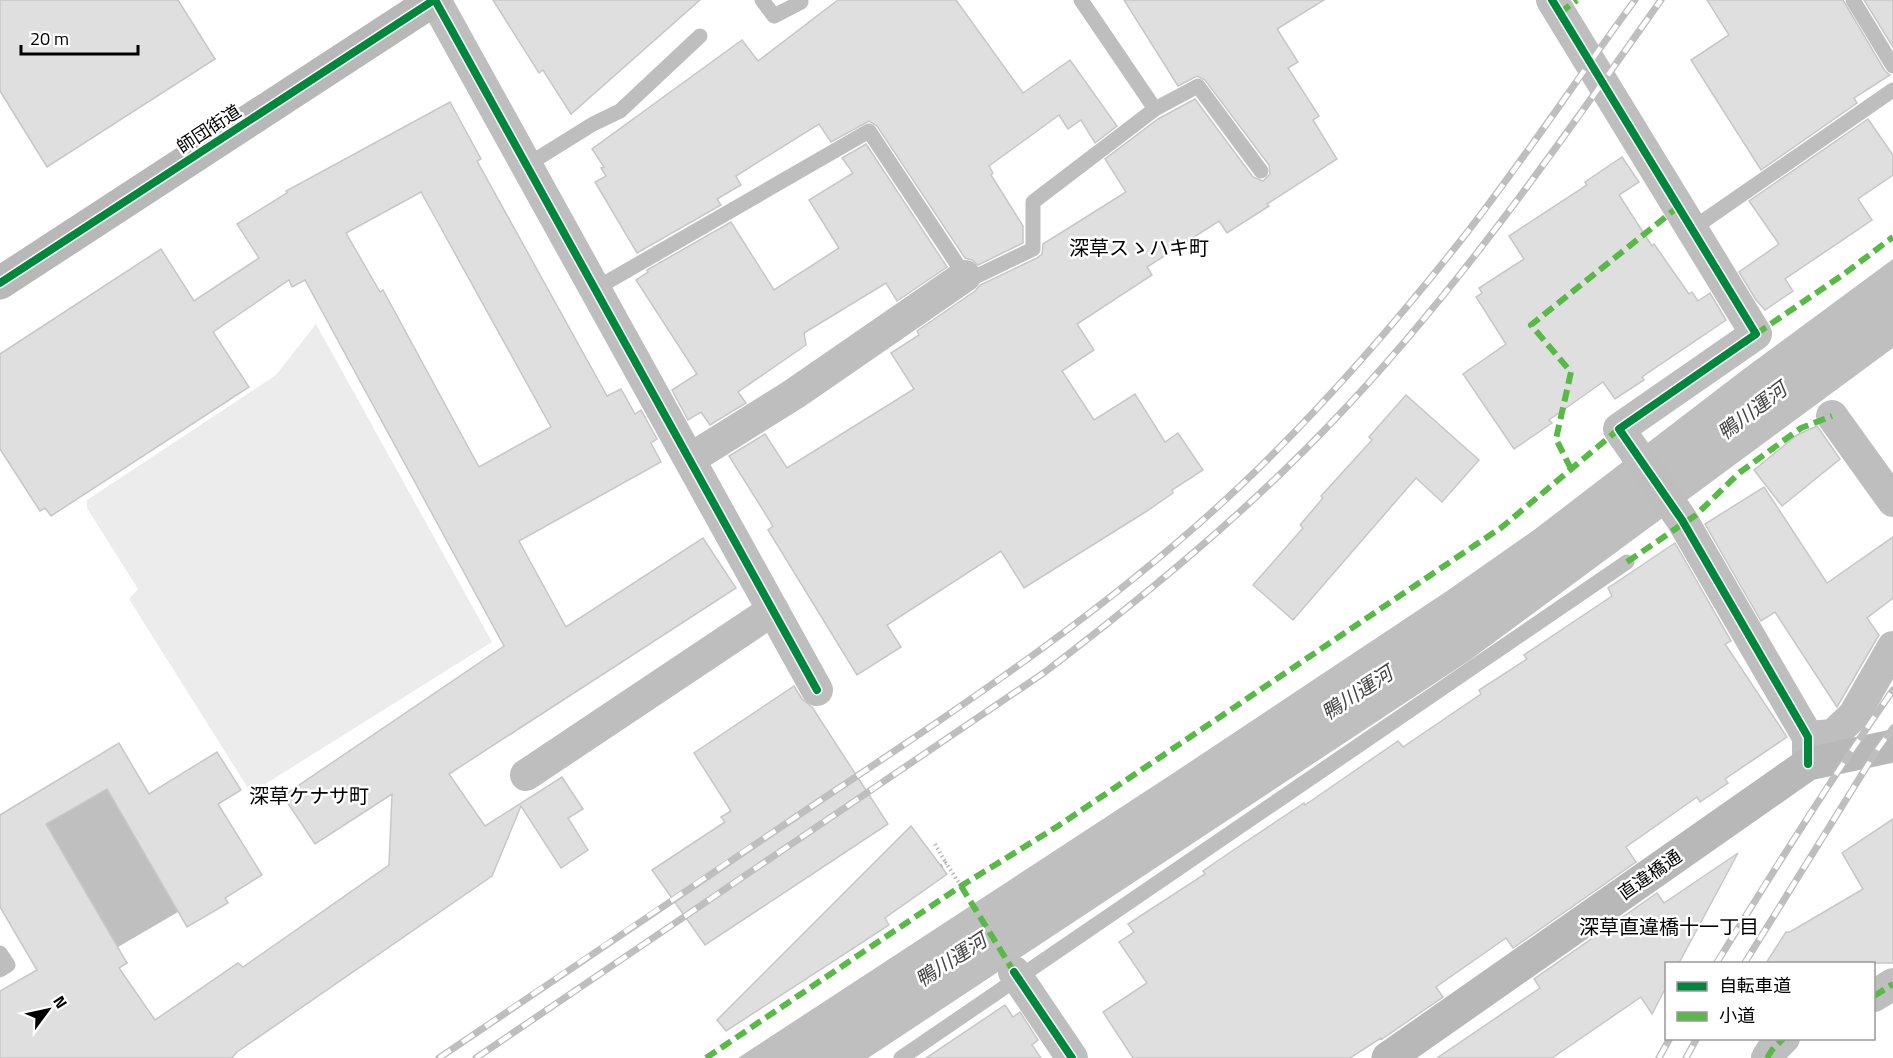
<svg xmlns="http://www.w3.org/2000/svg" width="1893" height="1058" viewBox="0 0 1893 1058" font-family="'Titillium Web','Noto Sans JP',sans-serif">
<rect width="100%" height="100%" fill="#fff"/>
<path fill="#ececec" d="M 316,324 L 492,642 L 251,793 L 129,599 L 138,589 L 87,508 L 87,500 L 276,375 Z"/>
<g fill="#bfbfbf">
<path d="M 1893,259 L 1893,348 L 1470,660 L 868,1058 L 738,1058 L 1178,770 L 1447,591 L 1534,530 L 1744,369 Z"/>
<path d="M 107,789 L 178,912 L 118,947 L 46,824 Z"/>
</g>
<g fill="#dfdfdf" stroke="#c7c7c7" stroke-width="1.5" fill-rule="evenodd">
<path d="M 0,0 L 178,0 L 215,59 L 47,167 L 0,91 Z"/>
<path d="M 493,0 L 700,0 L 571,114 L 543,70 L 539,73 Z"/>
<path d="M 838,0 L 956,0 L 1023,93 L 1070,60 L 1117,126 L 1095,143 L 1081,120 L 1068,129 L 1059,115 L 989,166 L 993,173 L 991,175 L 1023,226 L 1023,243 L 978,265 L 972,260 L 965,258 L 877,126 L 869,121 L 831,142 L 819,124 L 736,176 L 741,185 L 717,199 L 721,205 L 637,253 L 595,182 L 606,176 L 601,168 L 604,167 L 592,149 L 742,40 L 758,61 Z"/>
<path d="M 1124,0 L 1324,0 L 1277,29 L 1298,62 L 1288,68 L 1319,116 L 1313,120 L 1337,159 L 1267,204 L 1269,206 L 1227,233 L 1219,221 L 1147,267 L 1152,275 L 1077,324 L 1094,350 L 1062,371 L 1094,420 L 1135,394 L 1165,442 L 1178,433 L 1203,470 L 1172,490 L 1173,493 L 1147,511 L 1024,588 L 1001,551 L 887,625 L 901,647 L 857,675 L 768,530 L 773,526 L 729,456 L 765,434 L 787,468 L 914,389 L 891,353 L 919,335 L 917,331 L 975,291 L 980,285 L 1037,258 L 1042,254 L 1043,244 L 1126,192 L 1105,159 L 1158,119 L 1195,99 L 1253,177 L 1263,181 L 1270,174 L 1269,165 L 1205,80 L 1197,76 L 1178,86 Z"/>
<path d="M 1707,0 L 1843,0 L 1885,71 L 1890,75 L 1854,98 L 1857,103 L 1761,170 L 1691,60 L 1729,35 Z"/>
<path d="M 1864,0 L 1893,0 L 1893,47 Z"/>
<path d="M 450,102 L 481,159 L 477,161 L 607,396 L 621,389 L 635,414 L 641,410 L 657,439 L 651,443 L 661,462 L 519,541 L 566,627 L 703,538 L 736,588 L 449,774 L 485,826 L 562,777 L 583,809 L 568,818 L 588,850 L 561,868 L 521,806 L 492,876 L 237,1052 L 232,1058 L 0,1058 L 0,991 L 37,970 L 0,907 L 0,815 L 119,743 L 149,794 L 217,752 L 241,790 L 218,804 L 262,875 L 225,898 L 228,903 L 187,927 L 107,789 L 46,824 L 127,963 L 119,968 L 155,1020 L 238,963 L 243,967 L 389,865 L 392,794 L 315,844 L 283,796 L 504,646 L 305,280 L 292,287 L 289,280 L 213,332 L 249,387 L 51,516 L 45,508 L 40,511 L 0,449 L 0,354 L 161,249 L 194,301 L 259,258 L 237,224 L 287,193 L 286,191 ZM 421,192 L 551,427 L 479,467 L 383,290 L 380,292 L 346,233 Z"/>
<path d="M 1868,119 L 1893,155 L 1893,175 L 1858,199 L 1872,220 L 1785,279 L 1793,291 L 1765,310 L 1756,300 L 1739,272 L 1779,244 L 1749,201 Z"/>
<path d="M 866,144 L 947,267 L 897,301 L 886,283 L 804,333 L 806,345 L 738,392 L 746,403 L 710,425 L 701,412 L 688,420 L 672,390 L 697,374 L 636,280 L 648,272 L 647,270 L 731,222 L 774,290 L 839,248 L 809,200 L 853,173 L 842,158 Z"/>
<path d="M 1622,157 L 1639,182 L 1619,195 L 1652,246 L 1654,244 L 1689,294 L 1692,292 L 1698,301 L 1710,293 L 1726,320 L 1642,377 L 1644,380 L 1615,399 L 1603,382 L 1549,420 L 1552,423 L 1514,449 L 1463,374 L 1506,344 L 1476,297 L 1482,293 L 1479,288 L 1524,259 L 1509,236 L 1587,185 L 1585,182 Z"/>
<path d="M 1406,395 L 1479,460 L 1442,502 L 1416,478 L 1293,620 L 1253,585 L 1303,528 L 1300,525 L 1323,498 L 1321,496 L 1372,440 L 1369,437 Z"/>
<path d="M 1817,426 L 1840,459 L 1782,506 L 1754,470 L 1797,435 Z"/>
<path d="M 1764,487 L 1827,583 L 1893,537 L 1893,598 L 1867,618 L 1879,635 L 1837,707 L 1775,612 L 1761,621 L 1705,524 Z"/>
<path d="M 1675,543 L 1731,641 L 1725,644 L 1787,737 L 1725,779 L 1728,783 L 1700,802 L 1697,797 L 1626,847 L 1636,862 L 1513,948 L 1506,938 L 1436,987 L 1443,997 L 1382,1039 L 1381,1038 L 1350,1058 L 1133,1058 L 1103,1012 L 1147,983 L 1119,942 L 1134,932 L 1128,924 L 1205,874 L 1203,871 L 1232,851 L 1304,803 L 1305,805 L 1398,741 L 1403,747 L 1481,694 L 1479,690 L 1527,659 L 1524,655 L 1612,596 L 1608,588 Z"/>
<path d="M 794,686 L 802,699 L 812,707 L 888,824 L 705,945 L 652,870 L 725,822 L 721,817 L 731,811 L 694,753 Z"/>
<path d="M 1893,819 L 1893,963 L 1766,963 L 1786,932 L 1790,932 L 1863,889 L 1842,853 Z"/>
<path d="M 911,826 L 947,874 L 885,918 L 889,925 L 726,1031 L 717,1020 Z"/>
<path d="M 1738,853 L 1679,963 L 1666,963 L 1666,987 L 1652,1014 L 1641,997 L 1552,1058 L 1437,1058 L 1540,988 L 1534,979 L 1657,893 L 1664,903 Z"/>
<path d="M 1005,1005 L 1013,1017 L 1020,1012 L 1038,1040 L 1032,1045 L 1041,1058 L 926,1058 Z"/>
</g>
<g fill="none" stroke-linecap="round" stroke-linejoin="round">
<g stroke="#b9b9b9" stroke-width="4" stroke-dasharray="1.5 3" stroke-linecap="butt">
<path d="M 935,844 L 946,863"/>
<path d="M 941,866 L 946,863 L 961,886"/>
</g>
<g stroke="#bebebe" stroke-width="15">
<path d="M 762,0 L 774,16 L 801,2"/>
<path d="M 1853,0 L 1893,66"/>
<path d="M 1155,109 L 1198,86 L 1261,171"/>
<path d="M 527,165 L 593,124 L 620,111 L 700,36"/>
<path d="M 1692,229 L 1893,90"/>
<path d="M 595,289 L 869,131 L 965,276 L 975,277 L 1033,249 L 1033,202 L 1155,109 L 1081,0"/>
<path d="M 0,953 L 8,965 L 0,970"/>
<path d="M 901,1058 L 1627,562"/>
</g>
<g stroke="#bebebe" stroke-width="32">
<path d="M 435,0 L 817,690"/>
<path d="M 1552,0 L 1756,334 L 1619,429 L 1682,520 L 1808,737 L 1808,764"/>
<path d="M 1832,416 L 1893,501"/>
<path d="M 690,459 L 794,394 L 965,276"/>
<path d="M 1808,737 L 1833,735 L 1854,715 L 1893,647"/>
<path d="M 526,775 L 773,610"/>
<path d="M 1014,972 L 1072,1058"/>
<path d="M 1874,996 L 1893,984"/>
<path d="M 1767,1058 L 1772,1050 L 1784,1038"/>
</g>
<g stroke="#b8b8b8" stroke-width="33">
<path d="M 0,283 L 434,0"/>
<path d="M 1388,1058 L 1808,764 L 1893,746"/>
</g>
<defs>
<g id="rail">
<path d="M 1716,964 C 1773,871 1831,779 1893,690"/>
<path d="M 1744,964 L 1877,750 L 1893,728"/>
<path d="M 439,1058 C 564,973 689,888 815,804 C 970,701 1126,598 1260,467 C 1335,393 1404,313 1469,230 C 1527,155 1579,76 1635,0"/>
<path d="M 476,1058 L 1045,672 C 1147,594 1247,512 1336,418 C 1457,291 1560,143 1661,0"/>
<path d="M 1659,1058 L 1670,1038"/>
<path d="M 1686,1058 L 1697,1038"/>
</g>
</defs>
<use href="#rail" stroke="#bebebe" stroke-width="7"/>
<use href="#rail" stroke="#fff" stroke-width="4.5" stroke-dasharray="14" stroke-linecap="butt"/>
<g stroke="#58b947" stroke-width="6" stroke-dasharray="12 6" stroke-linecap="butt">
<path d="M 1560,13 L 1577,0"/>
<path d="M 1756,334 L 1844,274 L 1893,237"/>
<path d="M 1571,469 L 1556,439 L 1571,372 L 1531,325 L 1678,207"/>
<path d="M 1627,562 L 1696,515 L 1739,473 L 1801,428 L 1832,416"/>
<path d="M 961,886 L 1014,972"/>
<path d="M 1874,996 L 1893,984"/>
<path d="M 706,1058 L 961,886 L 1058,826 L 1502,527 L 1619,429"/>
<path d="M 1767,1058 L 1772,1050 L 1784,1038"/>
</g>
<defs>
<g id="cycleway">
<path d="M 435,0 L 817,690"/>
<path d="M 1552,0 L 1756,334 L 1619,429 L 1682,520 L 1808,737 L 1808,764"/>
<path d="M 0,283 L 434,0"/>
<path d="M 1014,972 L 1072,1058"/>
</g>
</defs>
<use href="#cycleway" stroke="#fff" stroke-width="11"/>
<use href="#cycleway" stroke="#00873e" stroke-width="8"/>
</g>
<g text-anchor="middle" stroke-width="5" stroke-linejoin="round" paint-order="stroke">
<g font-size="18" fill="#000" stroke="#fff">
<text transform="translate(209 129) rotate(-33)" y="6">師団街道</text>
<text transform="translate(1650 875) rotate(-35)" y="6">直違橋通</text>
</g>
<g font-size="20" fill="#000" stroke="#fff">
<text x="1139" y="255">深草スゝハキ町</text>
<text x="309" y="803">深草ケナサ町</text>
<text x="1669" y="934">深草直違橋十一丁目</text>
</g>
<g font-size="20" font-style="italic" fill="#444" stroke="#fff">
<text transform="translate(1752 411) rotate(-37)" y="7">鴨川運河</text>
<text transform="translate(1357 693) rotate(-33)" y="7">鴨川運河</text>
<text transform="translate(951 960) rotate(-33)" y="7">鴨川運河</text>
</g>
</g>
<rect x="1665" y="962" width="210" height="78" fill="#ffffff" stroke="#999999" stroke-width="1.5"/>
<rect x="1677" y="982" width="30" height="9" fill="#00873e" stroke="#999999" stroke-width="1.5"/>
<text x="1719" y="992" font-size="18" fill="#000000">自転車道</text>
<rect x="1677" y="1012" width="30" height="9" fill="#58b947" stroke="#999999" stroke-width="1.5"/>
<text x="1719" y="1022" font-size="18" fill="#000000">小道</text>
<g transform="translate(48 1010) rotate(57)" stroke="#ffffff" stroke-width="4.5" paint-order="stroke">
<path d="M0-4.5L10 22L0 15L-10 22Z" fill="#000000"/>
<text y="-9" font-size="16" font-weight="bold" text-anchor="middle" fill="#000000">N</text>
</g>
<path d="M21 45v9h117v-9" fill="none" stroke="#000000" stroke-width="3"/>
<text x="30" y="45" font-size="18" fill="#000000" stroke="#ffffff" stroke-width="4.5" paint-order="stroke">20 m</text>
</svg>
